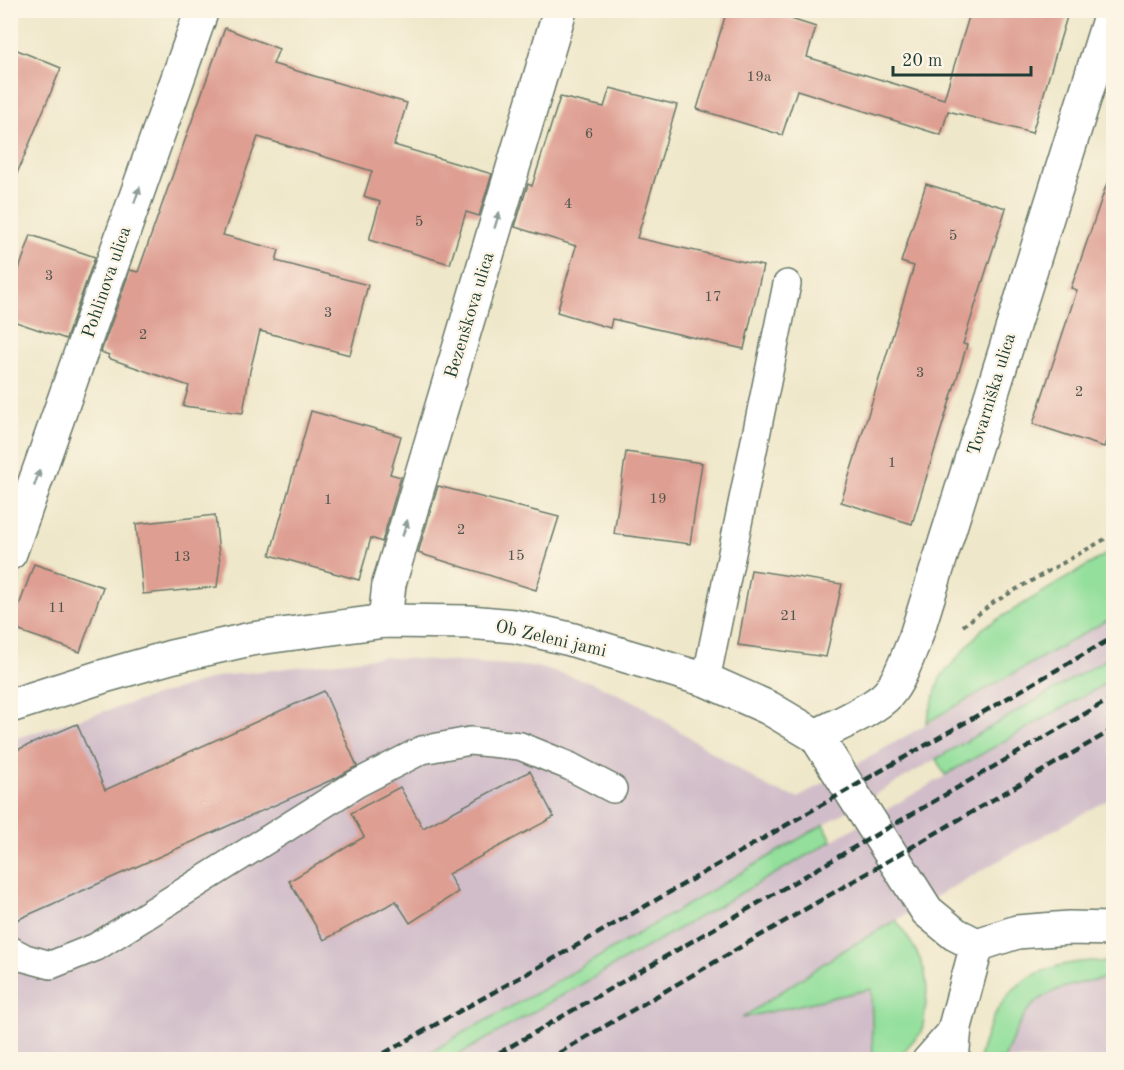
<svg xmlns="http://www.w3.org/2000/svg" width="1124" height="1070" viewBox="0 0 1124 1070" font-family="'Old Standard TT',serif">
<rect width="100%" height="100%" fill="#fcf5e5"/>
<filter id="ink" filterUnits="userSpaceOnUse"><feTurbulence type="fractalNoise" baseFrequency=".0167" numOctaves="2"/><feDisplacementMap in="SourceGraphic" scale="12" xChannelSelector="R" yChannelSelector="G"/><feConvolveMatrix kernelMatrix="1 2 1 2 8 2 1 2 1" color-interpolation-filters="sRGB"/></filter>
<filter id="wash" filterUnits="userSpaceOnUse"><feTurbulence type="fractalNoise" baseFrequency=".008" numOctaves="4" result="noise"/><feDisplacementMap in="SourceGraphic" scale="24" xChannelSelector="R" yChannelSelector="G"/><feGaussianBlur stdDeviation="1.35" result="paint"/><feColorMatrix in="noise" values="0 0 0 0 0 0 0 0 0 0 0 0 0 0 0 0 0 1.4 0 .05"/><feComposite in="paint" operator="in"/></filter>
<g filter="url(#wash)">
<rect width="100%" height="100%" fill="#efe7c9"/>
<g fill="#d1bdc9">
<path d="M 1113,617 L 1113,797 L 989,866 L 841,952 L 744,1017 L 871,989 L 873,1059 L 451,1059 L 945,776 L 936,759 L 551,985 L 459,1035 L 421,1059 L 11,1060 L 10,740 L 221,676 L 382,657 L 537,667 L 591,682 L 638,703 L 700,745 L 771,789 L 798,798 Z"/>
<path d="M 1092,961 L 1113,963 L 1113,1059 L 979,1060 L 995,1012 L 1015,989 L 1040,971 L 1057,965 Z"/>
</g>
<g fill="#93df9b" stroke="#598e68" stroke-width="1.5">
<path d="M 1113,550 L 1113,617 L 926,723 L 940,678 L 983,628 Z"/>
<path d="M 1113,655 L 1113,679 L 945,775 L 936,759 Z"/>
<path d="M 824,824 L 832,841 L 451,1059 L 421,1059 L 459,1035 L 551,985 Z"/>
<path d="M 896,920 C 908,938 923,957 926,980 C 929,996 924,1016 922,1032 L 910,1044 L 899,1059 L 873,1059 L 871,989 L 742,1018 L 841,952 Z"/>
<path d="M 1092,961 L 1113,963 L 1113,977 C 1083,982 1042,987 1024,1016 C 1016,1029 1010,1045 1004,1059 L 979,1059 C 994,995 1024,965 1092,961 Z"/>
</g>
<g id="blocks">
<g fill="#de9e92">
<path d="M 727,10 L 763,10 L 816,27 L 807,57 L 944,99 L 971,10 L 1069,10 L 1032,133 L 948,111 L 941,135 L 797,90 L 782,135 L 697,109 Z"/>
<path d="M 225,28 L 279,49 L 273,64 L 407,103 L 394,145 L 492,174 L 479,216 L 466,212 L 450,264 L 369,240 L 380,202 L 364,196 L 372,171 L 258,137 L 223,235 L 279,250 L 276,261 L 368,285 L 350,355 L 260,331 L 250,371 L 243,413 L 183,406 L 189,386 L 108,358 L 109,355 L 101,352 L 130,270 L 138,272 Z"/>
<path d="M 10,47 L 61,68 L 11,188 L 10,187 Z"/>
<path d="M 610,88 L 677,105 L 637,238 L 763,266 L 744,349 L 612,319 L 610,328 L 557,312 L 576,246 L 515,227 L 528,184 L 532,186 L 560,97 L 604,107 Z"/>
<path d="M 1107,183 L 1113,184 L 1113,418 L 1104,447 L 1033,424 L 1077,290 L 1071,288 Z"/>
<path d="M 926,184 L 1006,208 L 963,344 L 967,345 L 912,524 L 841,502 L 914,266 L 901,262 Z"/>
<path d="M 31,235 L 95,257 L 66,339 L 10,320 L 10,295 Z"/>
<path d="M 311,411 L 401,436 L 390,474 L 401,477 L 382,542 L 371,538 L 359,580 L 270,555 Z"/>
<path d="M 626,452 L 702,463 L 690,544 L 614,534 Z"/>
<path d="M 438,486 L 559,517 L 536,590 L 418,553 Z"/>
<path d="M 215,515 L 220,563 L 217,587 L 143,594 L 136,524 Z"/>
<path d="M 34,564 L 103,587 L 80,652 L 11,628 Z"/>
<path d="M 751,570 L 842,584 L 826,657 L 738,645 Z"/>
<path d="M 324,691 L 357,766 L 338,777 L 10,923 L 10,753 L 77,724 L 105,790 Z"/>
<path d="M 530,771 L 554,817 L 448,874 L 458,892 L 410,923 L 396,901 L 324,940 L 289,881 L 364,837 L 351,813 L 400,787 L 423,828 Z"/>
</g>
</g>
</g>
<g filter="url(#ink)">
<use href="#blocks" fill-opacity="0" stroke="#687868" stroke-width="1.5"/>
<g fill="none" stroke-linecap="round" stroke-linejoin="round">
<defs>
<g id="lane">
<path d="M 706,680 L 787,284"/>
<path d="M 10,950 L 25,958 L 51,965 L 96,947 L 356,784 L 422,750 L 470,741 L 520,746 L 569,766 L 613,789"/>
<path d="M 926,1060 L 955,1027"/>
</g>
<g id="street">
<path d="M 10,553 L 202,10"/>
<path d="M 385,621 L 389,584 L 560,10"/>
<path d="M 816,736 C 835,726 875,709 888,694 C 901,679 907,657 915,639 L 1112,10"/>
</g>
<g id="secondary">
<path d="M 10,706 L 101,677 L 171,657 L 251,639 L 385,621 L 469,622 L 514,626 L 570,639 L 706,680 L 769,708 L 816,736 L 927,911 L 955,934 L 977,945"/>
<path d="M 977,945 L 1017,932 L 1069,928 L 1114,929"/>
<path d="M 952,1060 L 955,1027 L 977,945"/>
</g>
</defs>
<use href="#lane" stroke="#687868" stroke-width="30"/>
<use href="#street" stroke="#687868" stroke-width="36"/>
<use href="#secondary" stroke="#687868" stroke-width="36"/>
<path stroke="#687868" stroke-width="4" stroke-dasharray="4.5 4.5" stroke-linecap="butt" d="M 963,626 L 994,602 L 1114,534"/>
<use href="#lane" stroke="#fff" stroke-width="27"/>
<use href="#street" stroke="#fff" stroke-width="33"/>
<use href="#secondary" stroke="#fff" stroke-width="33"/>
<g stroke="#1f3d34" stroke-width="4.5" stroke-dasharray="9 4.5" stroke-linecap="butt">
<path d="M 372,1060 L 562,954 L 1114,637"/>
<path d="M 487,1060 L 1114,697"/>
<path d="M 547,1060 L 1114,729"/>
</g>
</g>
<defs><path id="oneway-solid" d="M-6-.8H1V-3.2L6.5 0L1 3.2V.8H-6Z" transform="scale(1.5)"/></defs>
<g fill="#8f9e9a">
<use href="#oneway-solid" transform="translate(137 195) rotate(-71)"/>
<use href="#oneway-solid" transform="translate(497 220) rotate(-73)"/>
<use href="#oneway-solid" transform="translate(37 478) rotate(-71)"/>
<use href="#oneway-solid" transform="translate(405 528) rotate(-73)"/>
</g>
</g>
<g text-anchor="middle" stroke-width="4.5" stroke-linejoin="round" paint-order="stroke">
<g font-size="15" fill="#4f554c">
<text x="759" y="81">19a</text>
<text x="589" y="138">6</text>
<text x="568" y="208">4</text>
<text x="419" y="226">5</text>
<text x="953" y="240">5</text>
<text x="49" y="280">3</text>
<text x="713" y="301">17</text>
<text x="328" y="317">3</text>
<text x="143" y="339">2</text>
<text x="920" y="377">3</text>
<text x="1079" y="396">2</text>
<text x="892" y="467">1</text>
<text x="658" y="503">19</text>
<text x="328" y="504">1</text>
<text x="461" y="534">2</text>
<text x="516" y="560">15</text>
<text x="182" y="561">13</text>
<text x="57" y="612">11</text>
<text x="789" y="620">21</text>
</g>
<g font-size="18" fill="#1f3d34" stroke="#fcf5e5">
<text transform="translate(106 282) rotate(-71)" y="6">Pohlinova ulica</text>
<text transform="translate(469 315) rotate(-73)" y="6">Bezenškova ulica</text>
<text transform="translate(991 394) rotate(-73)" y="6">Tovarniška ulica</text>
<text transform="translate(551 638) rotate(13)" y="6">Ob Zeleni jami</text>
</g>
</g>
<rect width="1124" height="1070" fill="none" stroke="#fcf5e5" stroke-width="36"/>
<path d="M893 66v9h138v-9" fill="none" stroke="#1f3d34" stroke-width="3"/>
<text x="902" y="66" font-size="18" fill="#1f3d34" stroke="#fcf5e5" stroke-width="4.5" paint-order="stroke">20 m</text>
</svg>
